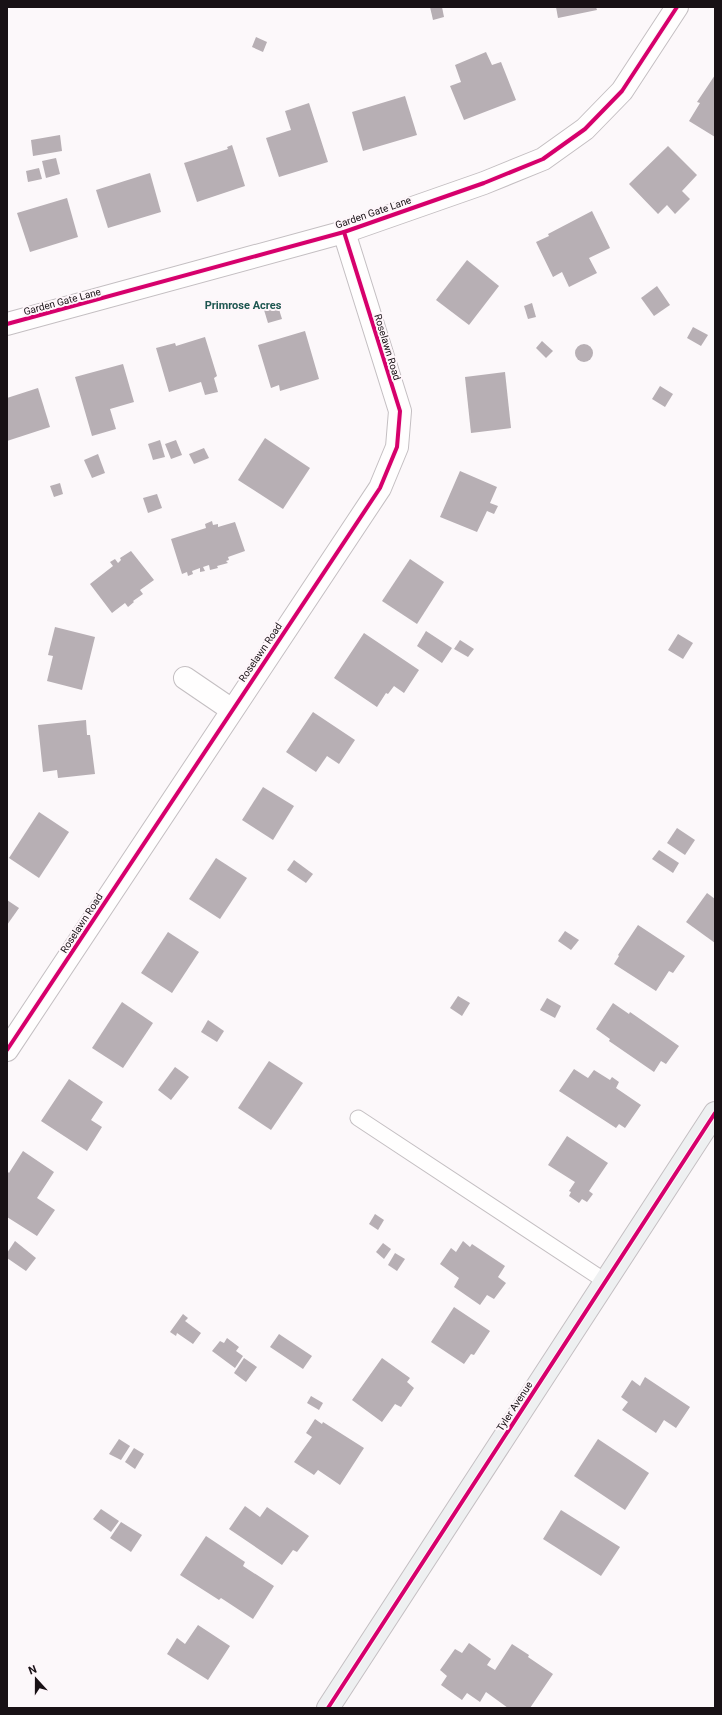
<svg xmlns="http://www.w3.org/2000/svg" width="722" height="1715" viewBox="0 0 722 1715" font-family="Roboto,sans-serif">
<rect width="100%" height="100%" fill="#fcf8fa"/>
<g fill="#b7afb4">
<path d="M 430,7 L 442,7 L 444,17 L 433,20 Z"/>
<path d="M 556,7 L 596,7 L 597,10 L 558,18 Z"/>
<path d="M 256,37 L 267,42 L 263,52 L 252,47 Z"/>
<path d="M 486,52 L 492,65 L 501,62 L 516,100 L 464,120 L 450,86 L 461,82 L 455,65 Z"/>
<path d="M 715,75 L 715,137 L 689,121 L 700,103 L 697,102 Z"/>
<path d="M 405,96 L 417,135 L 363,151 L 352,112 Z"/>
<path d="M 309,103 L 328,162 L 279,177 L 266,138 L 291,130 L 285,111 Z"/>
<path d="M 60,135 L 62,151 L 33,156 L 31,140 Z"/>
<path d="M 232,145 L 245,186 L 197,202 L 184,163 L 228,149 L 227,147 Z"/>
<path d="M 668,146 L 697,175 L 682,191 L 690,199 L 675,214 L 667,205 L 658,214 L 629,184 Z"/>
<path d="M 56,158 L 60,174 L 46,178 L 42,161 Z"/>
<path d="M 39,168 L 42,179 L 28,182 L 26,171 Z"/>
<path d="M 150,173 L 161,212 L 108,228 L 96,190 Z"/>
<path d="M 67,198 L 78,237 L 30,252 L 17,213 Z"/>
<path d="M 592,211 L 610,248 L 589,258 L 597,273 L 569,287 L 562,272 L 553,277 L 536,242 L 549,236 L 548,234 Z"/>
<path d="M 467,260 L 499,286 L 469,325 L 436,300 Z"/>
<path d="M 657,286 L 670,305 L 654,316 L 641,298 Z"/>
<path d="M 532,303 L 536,317 L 528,319 L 524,306 Z"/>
<path d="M 278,306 L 282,319 L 268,323 L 264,310 Z"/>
<path d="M 693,327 L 708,335 L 701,346 L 687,338 Z"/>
<path d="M 305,331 L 319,379 L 280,391 L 279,385 L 271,388 L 258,345 Z"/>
<path d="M 205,337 L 217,376 L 214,378 L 218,392 L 205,395 L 201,382 L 169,392 L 156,348 L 175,343 L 176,346 Z"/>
<path d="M 542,341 L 553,351 L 546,358 L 536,348 Z"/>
<circle cx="584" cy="353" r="9"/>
<path d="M 123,364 L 134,402 L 110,409 L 116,429 L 92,436 L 75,377 Z"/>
<path d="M 505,372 L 511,428 L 471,433 L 465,377 Z"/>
<path d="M 660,386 L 673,394 L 665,407 L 652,399 Z"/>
<path d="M 38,388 L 50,427 L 7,441 L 7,398 Z"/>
<path d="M 265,438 L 310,468 L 283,509 L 238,480 Z"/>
<path d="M 160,440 L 165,457 L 153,460 L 148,444 Z"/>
<path d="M 176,440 L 182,455 L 171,459 L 165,444 Z"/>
<path d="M 204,448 L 209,458 L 194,464 L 189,454 Z"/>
<path d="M 98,454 L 105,473 L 92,478 L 84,460 Z"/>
<path d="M 460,471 L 497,487 L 490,503 L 498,506 L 494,514 L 487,511 L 477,532 L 440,517 Z"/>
<path d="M 60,483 L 63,494 L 54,497 L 50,486 Z"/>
<path d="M 157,494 L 162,508 L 148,513 L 143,498 Z"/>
<path d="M 212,521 L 213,525 L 218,524 L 218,527 L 235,522 L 245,551 L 228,557 L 229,560 L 226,561 L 228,563 L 217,566 L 218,568 L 210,570 L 209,565 L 203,567 L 205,571 L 200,572 L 200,568 L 192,571 L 193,574 L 188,576 L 187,572 L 182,574 L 171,539 L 206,528 L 205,524 Z"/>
<path d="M 131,551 L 154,580 L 140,590 L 143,594 L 133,601 L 134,602 L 128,607 L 125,603 L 112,613 L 90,584 L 113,566 L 110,562 L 115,559 L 118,563 L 121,560 L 120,558 Z"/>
<path d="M 410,559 L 444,582 L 417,624 L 382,601 Z"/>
<path d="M 55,627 L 95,637 L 82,690 L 47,681 L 53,656 L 48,655 Z"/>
<path d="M 426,631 L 452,648 L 442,663 L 417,646 Z"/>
<path d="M 364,633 L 419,670 L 404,693 L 394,686 L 388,694 L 386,693 L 377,707 L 334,678 Z"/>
<path d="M 678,634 L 693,643 L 683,659 L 668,650 Z"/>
<path d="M 460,640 L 474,649 L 468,657 L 454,649 Z"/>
<path d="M 313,712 L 355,740 L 339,764 L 327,756 L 316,772 L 286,752 Z"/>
<path d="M 86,720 L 87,735 L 90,735 L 95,774 L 58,778 L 57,770 L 43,772 L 38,725 Z"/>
<path d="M 263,787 L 294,806 L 273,840 L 242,820 Z"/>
<path d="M 39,812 L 69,832 L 39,878 L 9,858 Z"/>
<path d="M 677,828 L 695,840 L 685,855 L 667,843 Z"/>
<path d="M 659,850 L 679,863 L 673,873 L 652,859 Z"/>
<path d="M 216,858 L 247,878 L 220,919 L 189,899 Z"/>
<path d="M 294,860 L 313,874 L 306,883 L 287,870 Z"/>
<path d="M 707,893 L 715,899 L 715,943 L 686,922 Z"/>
<path d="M 7,900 L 19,908 L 7,925 Z"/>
<path d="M 638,925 L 685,956 L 673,973 L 669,971 L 656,991 L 614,964 L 619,956 L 618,955 Z"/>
<path d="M 565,931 L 579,940 L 571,950 L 558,941 Z"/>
<path d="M 168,932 L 199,952 L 172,993 L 141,973 Z"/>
<path d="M 458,996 L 470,1003 L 462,1016 L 450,1008 Z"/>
<path d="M 547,998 L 561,1006 L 555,1018 L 540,1010 Z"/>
<path d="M 122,1002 L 153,1023 L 123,1068 L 92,1048 Z"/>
<path d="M 613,1003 L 629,1014 L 630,1012 L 679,1046 L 666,1064 L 661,1061 L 654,1072 L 609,1041 L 610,1039 L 596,1029 Z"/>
<path d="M 208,1020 L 224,1031 L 217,1042 L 201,1032 Z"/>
<path d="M 269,1061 L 303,1083 L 271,1130 L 238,1108 Z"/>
<path d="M 175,1067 L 189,1077 L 171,1100 L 158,1090 Z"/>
<path d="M 574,1069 L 588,1078 L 594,1070 L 610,1080 L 612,1077 L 619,1082 L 616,1088 L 641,1105 L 625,1128 L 619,1124 L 616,1128 L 559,1091 Z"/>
<path d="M 69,1079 L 103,1102 L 91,1120 L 102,1127 L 87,1151 L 41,1121 Z"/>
<path d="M 567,1136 L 608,1163 L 589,1191 L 593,1194 L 587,1202 L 582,1199 L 579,1203 L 569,1196 L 571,1192 L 569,1191 L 575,1182 L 548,1165 Z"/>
<path d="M 23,1151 L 54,1172 L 37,1198 L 55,1210 L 37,1236 L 7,1217 L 7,1171 L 9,1173 Z"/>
<path d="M 375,1214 L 384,1220 L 378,1230 L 369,1224 Z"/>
<path d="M 15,1241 L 36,1258 L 26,1271 L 7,1258 L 7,1253 Z"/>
<path d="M 463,1241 L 470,1247 L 472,1244 L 505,1266 L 498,1277 L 506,1283 L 494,1299 L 487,1295 L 480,1305 L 454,1287 L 459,1278 L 440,1264 L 451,1248 L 456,1252 Z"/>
<path d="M 383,1243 L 391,1249 L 384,1259 L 376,1252 Z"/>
<path d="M 395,1253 L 405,1259 L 397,1271 L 388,1265 Z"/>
<path d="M 454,1307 L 490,1331 L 474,1355 L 471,1354 L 464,1364 L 431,1342 Z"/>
<path d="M 183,1314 L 188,1318 L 185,1321 L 201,1333 L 193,1344 L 177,1333 L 176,1336 L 170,1332 Z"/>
<path d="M 279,1334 L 312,1356 L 303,1369 L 270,1347 Z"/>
<path d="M 227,1338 L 239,1347 L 236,1351 L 243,1356 L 235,1368 L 212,1351 L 220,1341 L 224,1343 Z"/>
<path d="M 244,1358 L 257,1367 L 246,1382 L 234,1373 Z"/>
<path d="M 382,1358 L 410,1378 L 407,1382 L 414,1388 L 401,1407 L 395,1404 L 382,1422 L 352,1400 Z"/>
<path d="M 645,1377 L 690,1407 L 676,1428 L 664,1420 L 656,1433 L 622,1410 L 628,1402 L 621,1397 L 632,1380 L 640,1386 Z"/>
<path d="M 311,1396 L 323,1403 L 319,1410 L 307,1403 Z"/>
<path d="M 315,1419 L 322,1424 L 323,1422 L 364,1448 L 340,1485 L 318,1470 L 314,1475 L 294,1462 L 312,1437 L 306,1433 Z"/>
<path d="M 119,1439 L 130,1446 L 121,1460 L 109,1454 Z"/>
<path d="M 598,1439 L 649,1473 L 625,1510 L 574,1476 Z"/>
<path d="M 134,1448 L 144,1454 L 135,1469 L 125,1462 Z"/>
<path d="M 245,1506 L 260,1517 L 267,1507 L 309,1536 L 297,1552 L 293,1550 L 282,1565 L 229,1529 Z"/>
<path d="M 101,1509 L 119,1521 L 111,1532 L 93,1519 Z"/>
<path d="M 561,1510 L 620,1547 L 601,1576 L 543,1539 Z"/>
<path d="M 121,1522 L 142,1535 L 131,1552 L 110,1538 Z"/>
<path d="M 206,1536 L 245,1562 L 243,1566 L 274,1586 L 253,1619 L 221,1598 L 219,1600 L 180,1575 Z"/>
<path d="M 198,1625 L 230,1646 L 208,1680 L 167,1654 L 177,1638 L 185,1644 Z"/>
<path d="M 469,1643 L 491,1659 L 487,1665 L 495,1670 L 512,1644 L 529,1655 L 528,1657 L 553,1674 L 530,1708 L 508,1708 L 486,1692 L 480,1702 L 467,1693 L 462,1700 L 441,1685 L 447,1676 L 440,1670 L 455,1649 L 462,1653 Z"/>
</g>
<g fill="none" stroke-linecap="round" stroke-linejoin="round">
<defs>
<path id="lane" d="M 358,1118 L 605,1281"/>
<g id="street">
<path d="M 7,324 L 344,232 L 484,183 L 543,159 L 585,129 L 622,91 L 677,7"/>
<path d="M 185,678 L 232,710"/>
<path d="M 7,1050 L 380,488 L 397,447 L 400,411 L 344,232"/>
</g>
<path id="secondary" d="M 328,1708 L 715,1113"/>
</defs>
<use href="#lane" stroke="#c4bfc2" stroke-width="17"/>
<use href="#street" stroke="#c4bfc2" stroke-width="24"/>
<use href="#secondary" stroke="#c4bfc2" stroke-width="24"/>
<use href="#lane" stroke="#fffefe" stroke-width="15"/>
<use href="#street" stroke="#fffefe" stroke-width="22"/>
<use href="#secondary" stroke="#eef0f1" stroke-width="22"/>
<defs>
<g id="cycleway">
<path d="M 7,324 L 344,232 L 484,183 L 543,159 L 585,129 L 622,91 L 677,7"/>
<path d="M 7,1050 L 380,488 L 397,447 L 400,411 L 344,232"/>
<path d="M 328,1708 L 715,1113"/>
</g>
</defs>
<use href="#cycleway" stroke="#fef6fa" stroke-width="6"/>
<use href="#cycleway" stroke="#d6006c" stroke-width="4"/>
</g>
<g text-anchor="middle" stroke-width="4" stroke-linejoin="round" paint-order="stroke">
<g font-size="10" fill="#181115" stroke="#fef6fa">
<text transform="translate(373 212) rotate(-19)" y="4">Garden Gate Lane</text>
<text transform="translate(62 301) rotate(-15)" y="4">Garden Gate Lane</text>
<text transform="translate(388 347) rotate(73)" y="4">Roselawn Road</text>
<text transform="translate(260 652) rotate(-56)" y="4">Roselawn Road</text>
<text transform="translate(81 923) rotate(-57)" y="4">Roselawn Road</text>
<text transform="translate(514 1406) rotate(-57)" y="4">Tyler Avenue</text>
</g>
<g font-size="11" font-weight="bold" fill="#1d5650" stroke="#fef6fa">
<text x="243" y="309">Primrose Acres</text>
</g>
</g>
<rect width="722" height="1715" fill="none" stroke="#181115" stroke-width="16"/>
<g transform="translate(36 1679) rotate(339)" stroke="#fef6fa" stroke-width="3" paint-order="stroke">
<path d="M0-3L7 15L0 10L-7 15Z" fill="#181115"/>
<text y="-6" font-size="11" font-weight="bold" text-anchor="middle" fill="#181115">N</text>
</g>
</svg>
